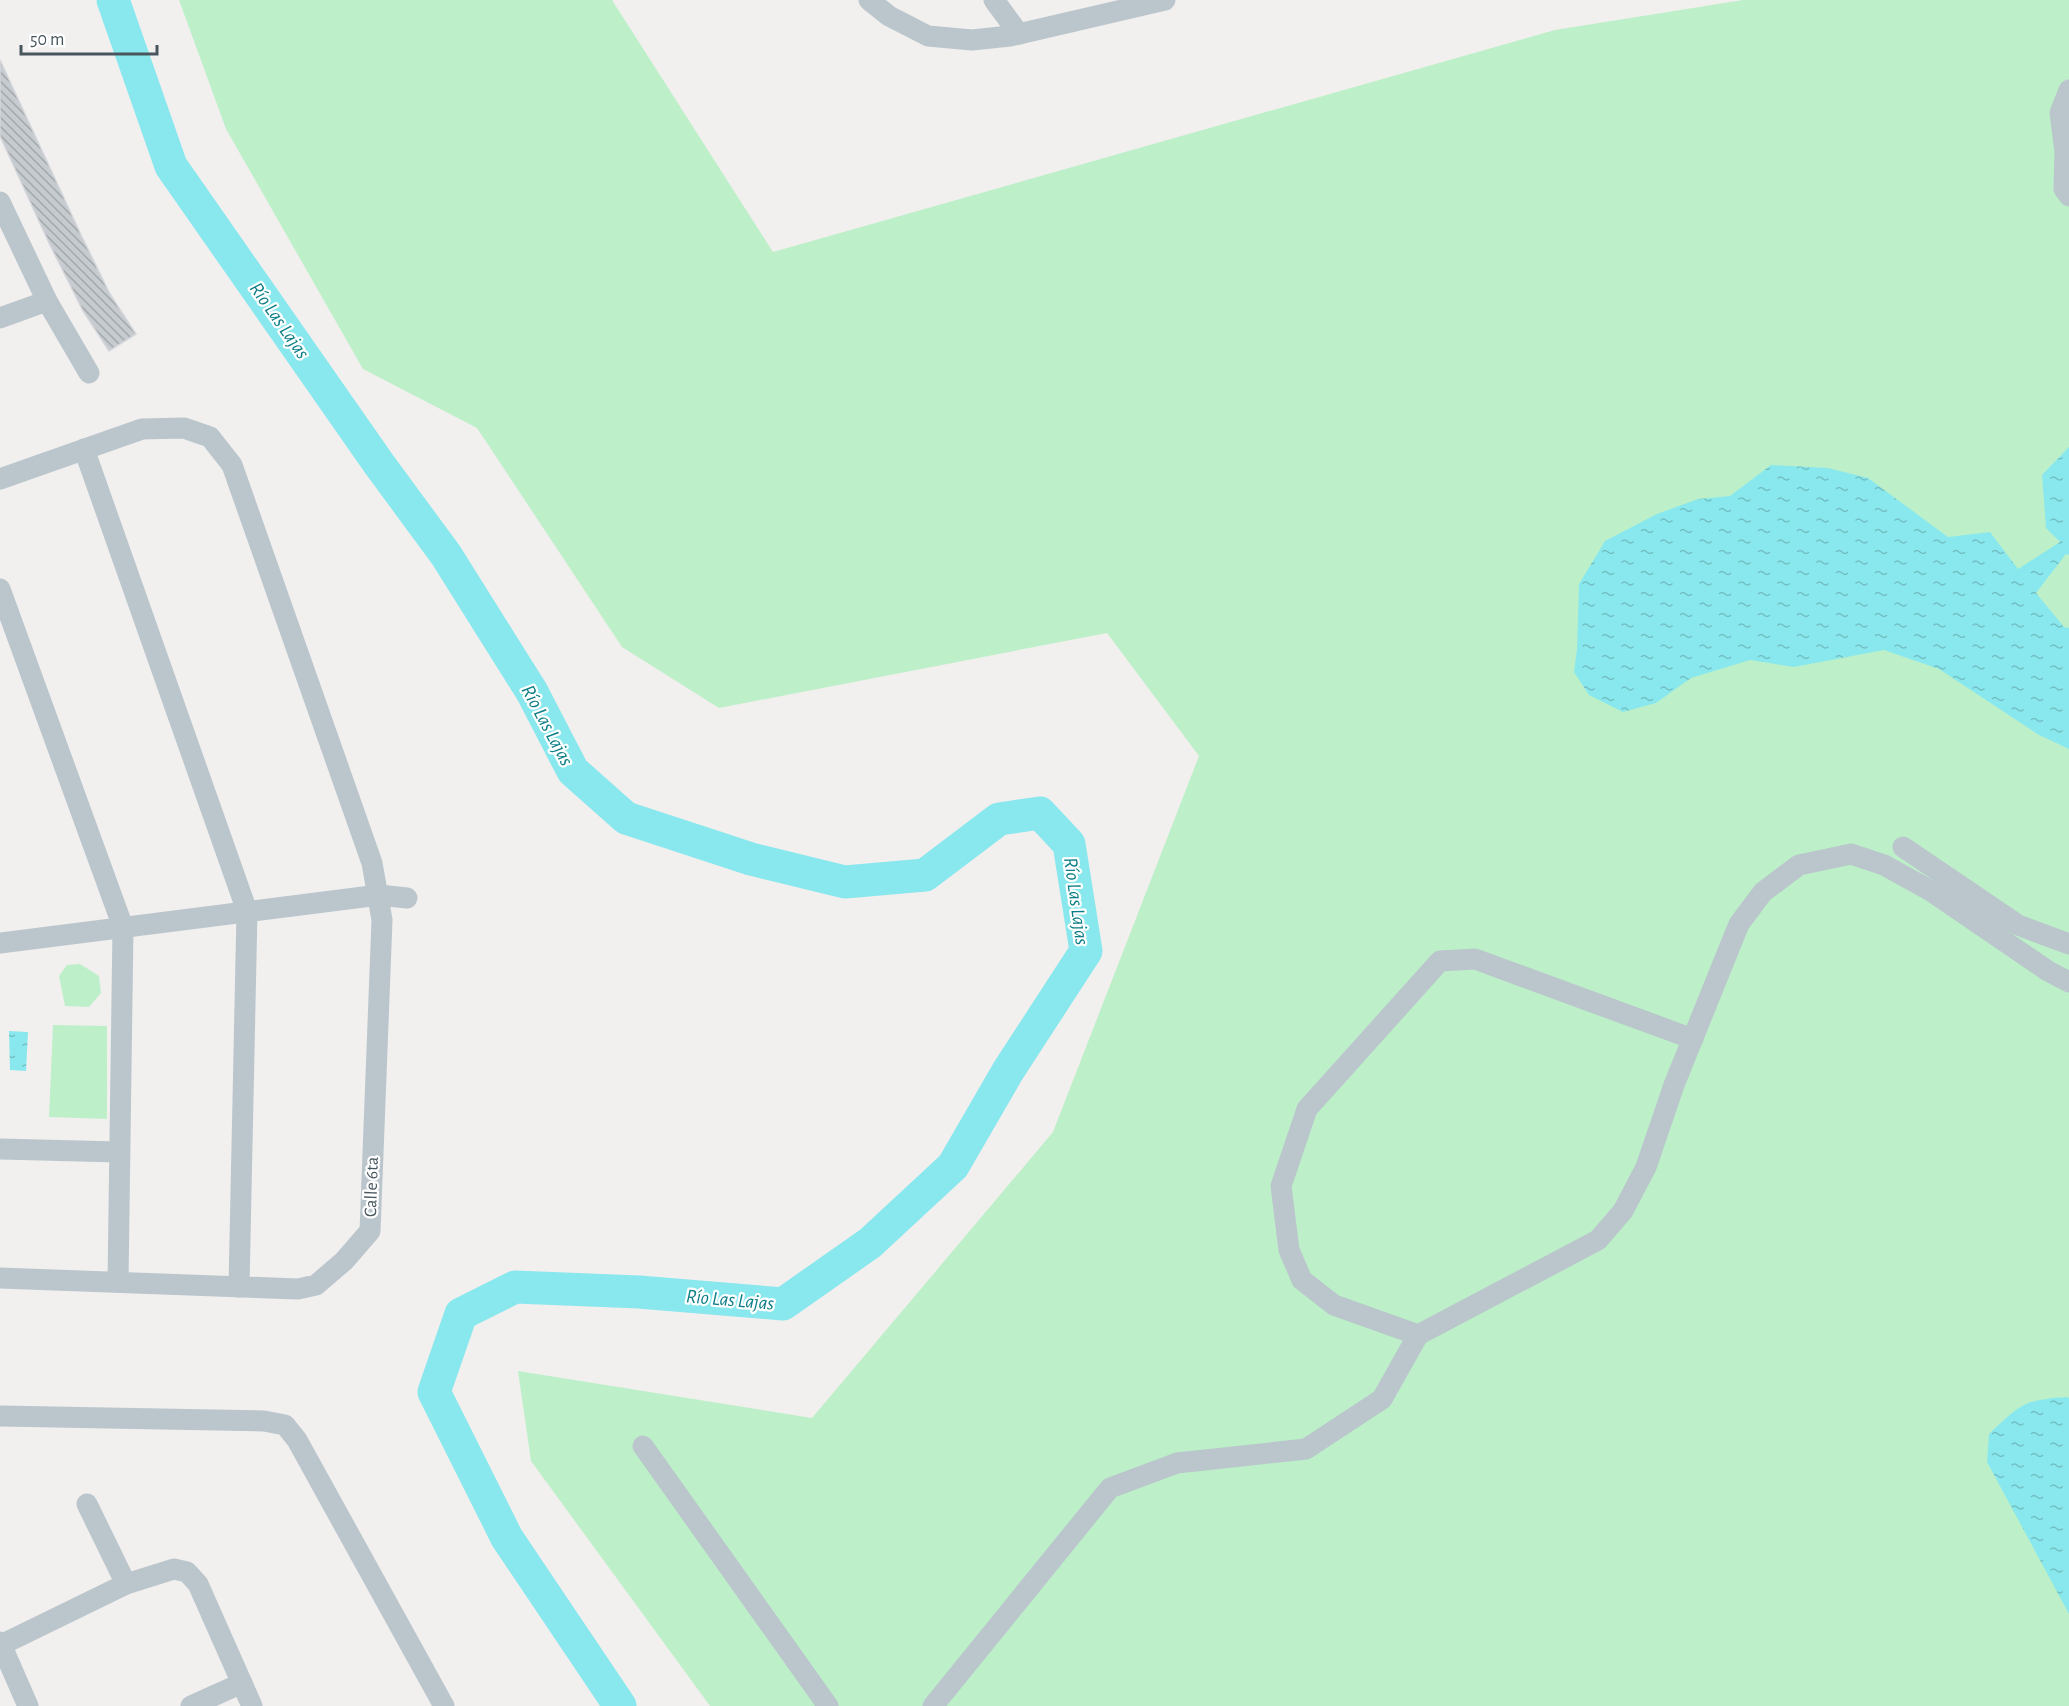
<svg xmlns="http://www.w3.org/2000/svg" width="2069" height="1706" viewBox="0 0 2069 1706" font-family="'Alegreya Sans',sans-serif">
<defs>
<pattern id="water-ripples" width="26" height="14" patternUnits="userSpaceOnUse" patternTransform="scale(1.5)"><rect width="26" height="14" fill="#89e8ed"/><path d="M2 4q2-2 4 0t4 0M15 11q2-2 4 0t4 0" fill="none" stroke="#72bfc3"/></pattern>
<pattern id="building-back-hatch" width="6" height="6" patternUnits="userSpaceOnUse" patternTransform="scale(1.5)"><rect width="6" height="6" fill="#c6cbcf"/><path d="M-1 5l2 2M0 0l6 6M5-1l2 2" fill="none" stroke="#a3a8ab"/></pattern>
</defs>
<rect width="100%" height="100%" fill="#f2efef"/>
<g fill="#bdf0c9">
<path d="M 179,0 L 612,0 L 773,252 L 1555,30 L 1743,0 L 2069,0 L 2069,1706 L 710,1706 L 531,1461 L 518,1371 L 812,1418 L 1053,1132 L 1199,756 L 1107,633 L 719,708 L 622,647 L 477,428 L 363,369 L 226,129 Z"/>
<path d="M 80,964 L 99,976 L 101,993 L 89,1007 L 65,1006 L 59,976 L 67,965 Z"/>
<path d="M 53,1025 L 107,1026 L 107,1119 L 49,1117 Z"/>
</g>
<g fill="url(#water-ripples)">
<path d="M 2069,447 L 2069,555 L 2066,554 L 2036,593 L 2064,627 L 2069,628 L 2069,749 L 2039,735 L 1939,669 L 1884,650 L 1794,667 L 1750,660 L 1691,678 L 1656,703 L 1623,712 L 1589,695 L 1574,672 L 1577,649 L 1579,584 L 1605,541 L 1657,514 L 1698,499 L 1730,496 L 1771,465 L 1828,468 L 1868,478 L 1948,537 L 1990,532 L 2018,569 L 2060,542 L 2046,528 L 2042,475 Z"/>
<path d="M 9,1031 L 28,1032 L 26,1071 L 10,1070 Z"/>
<path d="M 2067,1397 L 2069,1398 L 2069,1614 L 1987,1462 L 1989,1434 C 2021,1404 2023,1400 2067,1397 Z"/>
</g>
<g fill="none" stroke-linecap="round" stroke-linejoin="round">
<path stroke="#89e8ed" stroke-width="33" d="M 113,0 L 171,166 L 379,464 L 446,555 L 532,692 L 573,771 L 626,818 L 751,859 L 845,882 L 925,875 L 999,819 L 1040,813 L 1069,844 L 1086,951 L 1008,1071 L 953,1166 L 870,1243 L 783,1304 L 639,1292 L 515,1287 L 461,1314 L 434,1392 L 507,1538 L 620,1706"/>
</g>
<path fill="url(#building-back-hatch)" stroke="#d3d6db" stroke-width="1.5" d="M 0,60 L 82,237 L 110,294 L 136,334 L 109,351 L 83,311 L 49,243 L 0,136 Z"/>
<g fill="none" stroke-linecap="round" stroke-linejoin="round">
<g stroke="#bac6cc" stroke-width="21">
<path d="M 869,0 L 889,16 L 928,36 L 972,40 L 1010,36 L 1165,0"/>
<path d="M 994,0 L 1019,34"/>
<path d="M 2069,90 L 2060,113 L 2065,152 L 2064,189 L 2069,196"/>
<path d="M 0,202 L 47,301 L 89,373"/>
<path d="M 0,318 L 47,301"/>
<path d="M 84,449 L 247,911 L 239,1287"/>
<path d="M 0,479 L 142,429 L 184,428 L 210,437 L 232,465 L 372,863 L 382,920 L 370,1231 L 344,1261 L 316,1285 L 298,1289 L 0,1278"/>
<path d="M 0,589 L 123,927 L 118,1282"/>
<path d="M 1903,847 L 2018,925 L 2069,944"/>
<path d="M 0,943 L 379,895 L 407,898"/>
<path d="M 0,1149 L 119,1152"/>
<path d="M 1418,1335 L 1334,1305 L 1302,1280 L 1289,1250 L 1281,1186 L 1307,1109 L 1440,961 L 1475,959 L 1693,1039"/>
<path d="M 0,1416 L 264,1421 L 285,1425 L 297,1440 L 444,1706"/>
<path d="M 643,1446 L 828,1706"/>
<path d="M 87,1504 L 126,1584"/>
<path d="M 0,1642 L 28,1706"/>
<path d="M 1,1645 L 126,1584 L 174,1569 L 187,1572 L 198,1584 L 252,1706"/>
<path d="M 191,1706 L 242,1683"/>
<path d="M 933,1706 L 1110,1488 L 1177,1463 L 1306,1449 L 1382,1399 L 1418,1335 L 1598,1240 L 1623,1211 L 1646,1167 L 1674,1085 L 1739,924 L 1763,892 L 1799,865 L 1851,854 L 1884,865 L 1931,891 L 2048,971 L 2069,982"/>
</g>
</g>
<g text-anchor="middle" stroke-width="4.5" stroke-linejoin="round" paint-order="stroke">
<g font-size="18" fill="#47565d" stroke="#fff">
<text transform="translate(371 1187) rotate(-88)" y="6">Calle 6ta</text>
</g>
<g font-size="20" font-style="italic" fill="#0c7e85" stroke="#fff">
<text transform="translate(280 320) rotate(55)" y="7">Río Las Lajas</text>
<text transform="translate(548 725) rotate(62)" y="7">Río Las Lajas</text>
<text transform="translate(1077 901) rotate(82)" y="7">Río Las Lajas</text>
<text transform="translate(730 1299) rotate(5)" y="7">Río Las Lajas</text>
</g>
</g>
<path d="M21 45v9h136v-9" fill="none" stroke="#47565d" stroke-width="3"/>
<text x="30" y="45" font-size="18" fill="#47565d" stroke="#ffffff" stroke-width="4.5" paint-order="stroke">50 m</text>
</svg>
